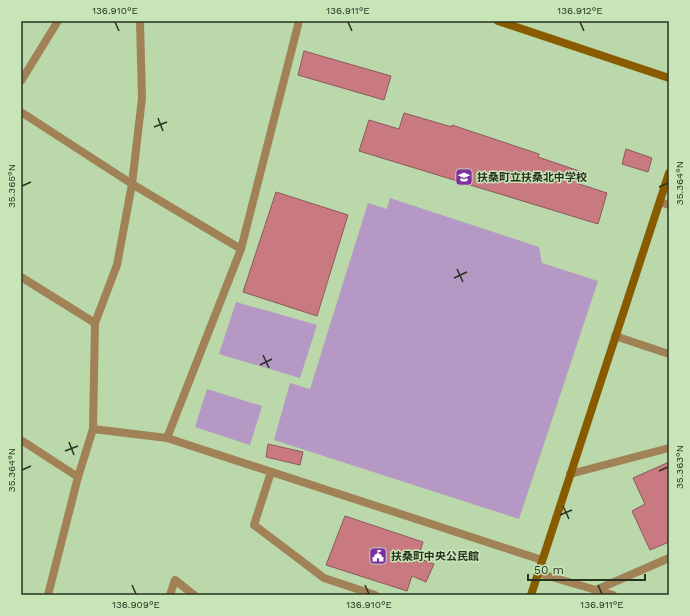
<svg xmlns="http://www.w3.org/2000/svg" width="690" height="616" viewBox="0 0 690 616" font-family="'Work Sans','Noto Sans JP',sans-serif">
<rect width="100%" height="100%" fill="#bad8aa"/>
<g fill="#b598c3">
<path d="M 390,198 L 539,247 L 542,263 L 598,281 L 519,519 L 274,440 L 290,383 L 310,389 L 368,203 L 387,209 Z"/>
<path d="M 236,302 L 317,325 L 300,378 L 219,354 Z"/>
<path d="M 207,389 L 262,406 L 250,445 L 195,427 Z"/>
</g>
<g fill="#c97a81" stroke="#8c575b">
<path d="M 304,51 L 391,76 L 384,100 L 298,75 Z"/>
<path d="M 404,113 L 452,127 L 452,125 L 539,154 L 538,157 L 582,172 L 579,184 L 607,193 L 598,224 L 359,151 L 369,120 L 399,129 Z"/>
<path d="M 626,149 L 652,158 L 648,172 L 622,164 Z"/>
<path d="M 276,192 L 348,215 L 317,316 L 243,292 Z"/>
<path d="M 268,444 L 303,452 L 300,465 L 266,457 Z"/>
<path d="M 669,462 L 669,542 L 650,550 L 632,511 L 645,504 L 633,478 Z"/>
<path d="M 345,516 L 423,542 L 418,558 L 434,564 L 426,582 L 412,576 L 407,591 L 326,565 Z"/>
</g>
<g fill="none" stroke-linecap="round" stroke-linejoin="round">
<g stroke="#a18156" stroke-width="8">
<path d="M 21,81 L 58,21"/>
<path d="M 21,112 L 132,184 L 241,249"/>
<path d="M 660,202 L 669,205"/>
<path d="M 21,277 L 95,323"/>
<path d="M 615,336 L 669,354"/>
<path d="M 93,429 L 167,438 L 542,560"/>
<path d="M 167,438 L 241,249 L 299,21"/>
<path d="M 21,440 L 78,477"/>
<path d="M 271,472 L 254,525 L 324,578 L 375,595"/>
<path d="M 570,474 L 669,448"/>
<path d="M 538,573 L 613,595"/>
<path d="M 596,590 L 669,558"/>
<path d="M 48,595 L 78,477 L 93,429 L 95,323 L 117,265 L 132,184 L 142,98 L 140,21"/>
<path d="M 170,595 L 175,580 L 194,595"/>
</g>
<g stroke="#895b01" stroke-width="8">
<path d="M 498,21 L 669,78"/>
<path d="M 531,595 L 669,173"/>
</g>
</g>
<path fill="none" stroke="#273321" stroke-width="1.5" d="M 115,22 L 119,31M 348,22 L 352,31M 580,22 L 584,31M 158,118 L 163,131M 154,127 L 167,122M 22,186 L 31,182M 659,187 L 668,183M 457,269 L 463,282M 454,278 L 467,272M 263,355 L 269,368M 260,365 L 272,359M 69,442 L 74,455M 65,451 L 78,446M 22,470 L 31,466M 659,471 L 668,467M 563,506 L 569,519M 560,515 L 572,510M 132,585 L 136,594M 365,585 L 369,594M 598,585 L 602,594"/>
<defs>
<symbol id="school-square" viewBox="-11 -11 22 22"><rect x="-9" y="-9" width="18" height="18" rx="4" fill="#7f2f9f" stroke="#c7e5b6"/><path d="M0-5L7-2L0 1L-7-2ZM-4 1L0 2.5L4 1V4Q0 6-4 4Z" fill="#fff"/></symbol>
<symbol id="civic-square" viewBox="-11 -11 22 22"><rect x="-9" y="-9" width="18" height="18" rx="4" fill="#7f2f9f" stroke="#c7e5b6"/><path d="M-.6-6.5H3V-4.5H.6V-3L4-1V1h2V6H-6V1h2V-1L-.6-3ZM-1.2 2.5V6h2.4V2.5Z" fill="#fff"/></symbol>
</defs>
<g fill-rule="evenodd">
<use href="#school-square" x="454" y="167" width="20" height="20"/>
<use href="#civic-square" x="368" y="546" width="20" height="20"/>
</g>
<g text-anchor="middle" stroke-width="3" stroke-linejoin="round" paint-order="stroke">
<g font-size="11" font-weight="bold" fill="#273321" stroke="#c7e5b6" text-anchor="start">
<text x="477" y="181">扶桑町立扶桑北中学校</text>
<text x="391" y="560">扶桑町中央公民館</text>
</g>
</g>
<rect width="690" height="616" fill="none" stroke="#c7e5b6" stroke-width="44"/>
<path d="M528 574v6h117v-6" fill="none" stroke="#273321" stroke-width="2"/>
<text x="534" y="574" font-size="12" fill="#273321" stroke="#c7e5b6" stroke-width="3" paint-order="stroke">50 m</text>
<rect x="22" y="22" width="646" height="572" fill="none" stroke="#273321" stroke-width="1.5"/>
<g font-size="10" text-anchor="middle" fill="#273321">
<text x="115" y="14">136.910°E</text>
<text x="348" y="14">136.911°E</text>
<text x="580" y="14">136.912°E</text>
<text transform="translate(679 183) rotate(-90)" y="4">35.364°N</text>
<text transform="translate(11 186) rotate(-90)" y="4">35.365°N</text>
<text transform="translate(679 467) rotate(-90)" y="4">35.363°N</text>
<text transform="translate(11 470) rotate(-90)" y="4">35.364°N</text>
<text x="136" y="608">136.909°E</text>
<text x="369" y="608">136.910°E</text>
<text x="602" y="608">136.911°E</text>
</g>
</svg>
